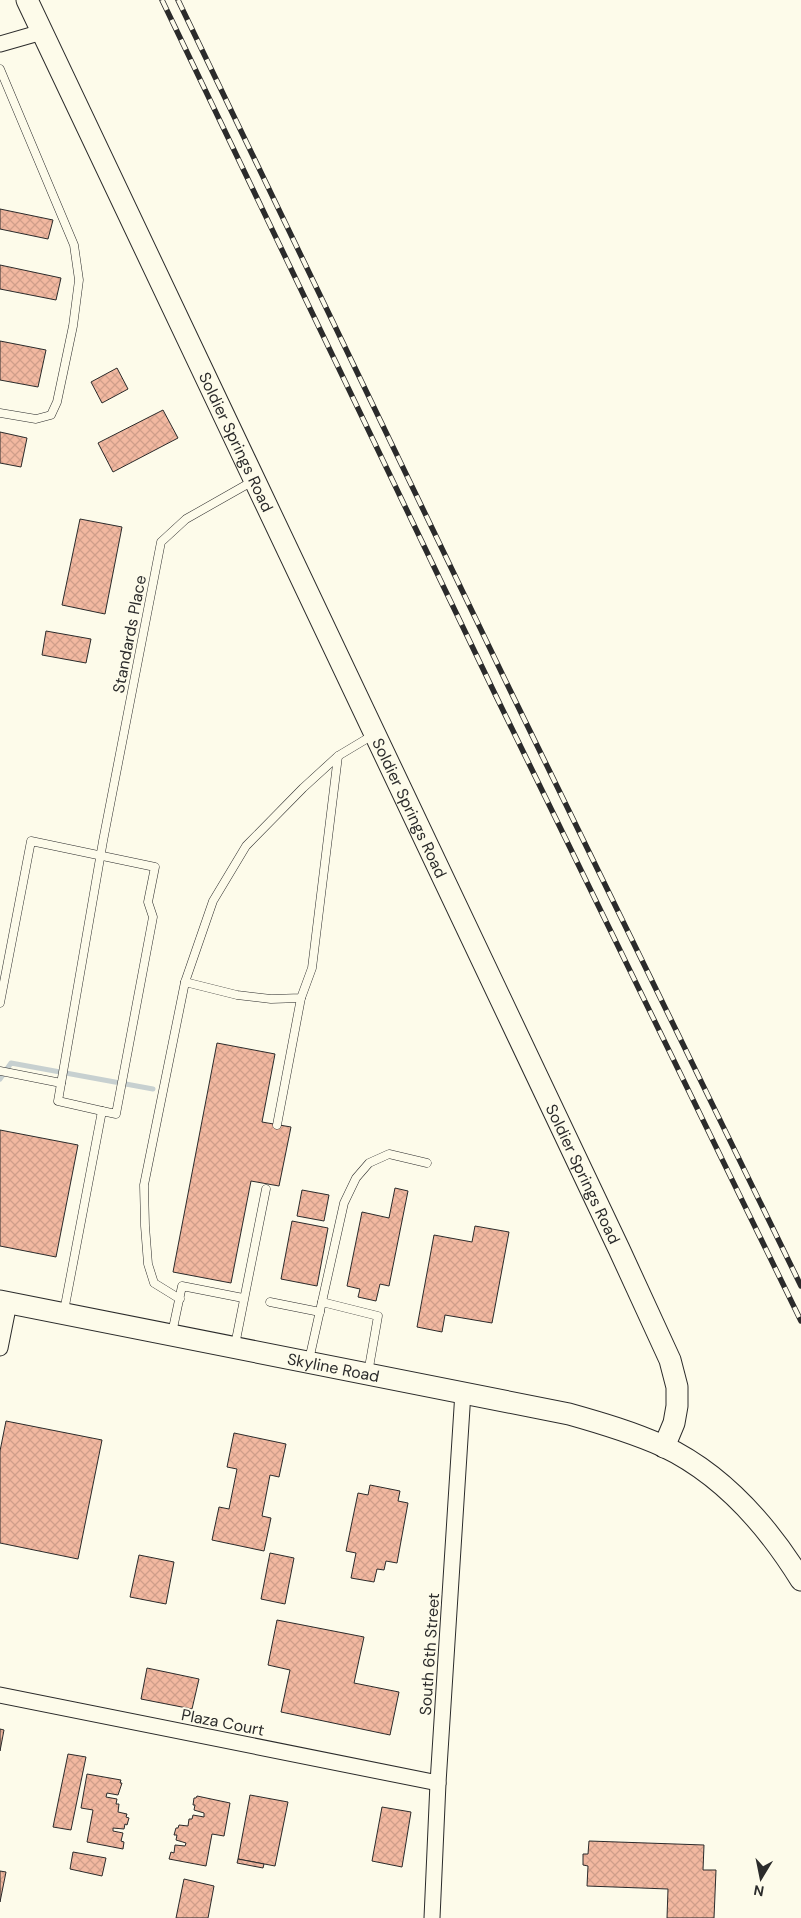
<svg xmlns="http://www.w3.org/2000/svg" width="801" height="1918" viewBox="0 0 801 1918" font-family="'DM Sans',sans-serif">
<defs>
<pattern id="building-cross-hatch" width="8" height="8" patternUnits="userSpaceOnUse" patternTransform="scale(1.25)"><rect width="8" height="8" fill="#f2b8a0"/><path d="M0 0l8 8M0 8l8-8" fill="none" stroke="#d09e8a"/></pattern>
</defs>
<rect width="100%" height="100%" fill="#fdfbea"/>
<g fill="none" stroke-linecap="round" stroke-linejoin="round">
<path stroke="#c7d0d0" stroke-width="5" d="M 0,1079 L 11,1063 L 153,1089"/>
</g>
<g fill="url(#building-cross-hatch)" stroke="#2b2b2b">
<path d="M 0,209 L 53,220 L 48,239 L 0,229 Z"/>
<path d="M 0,265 L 61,278 L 56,300 L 0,289 Z"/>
<path d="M 0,341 L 46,350 L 38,387 L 0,380 Z"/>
<path d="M 117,368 L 128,389 L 102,403 L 91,382 Z"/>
<path d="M 163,410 L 178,438 L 113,472 L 98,443 Z"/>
<path d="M 0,432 L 27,438 L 21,467 L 0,463 Z"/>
<path d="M 80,519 L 122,527 L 105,614 L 62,605 Z"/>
<path d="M 46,631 L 91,639 L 86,663 L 42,655 Z"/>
<path d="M 217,1043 L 275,1054 L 262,1122 L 291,1127 L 279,1186 L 251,1181 L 231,1283 L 173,1272 Z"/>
<path d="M 0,1130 L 78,1145 L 56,1257 L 0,1246 Z"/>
<path d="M 395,1188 L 408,1191 L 389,1286 L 380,1284 L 376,1301 L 358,1297 L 360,1289 L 347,1286 L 362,1212 L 389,1218 Z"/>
<path d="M 302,1190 L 329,1195 L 324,1221 L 297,1216 Z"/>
<path d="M 292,1221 L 328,1228 L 317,1286 L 281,1279 Z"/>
<path d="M 475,1226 L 509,1232 L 492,1323 L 445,1315 L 442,1332 L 417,1327 L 434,1235 L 472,1242 Z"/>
<path d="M 6,1421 L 102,1440 L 78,1559 L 0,1543 L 0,1451 Z"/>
<path d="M 234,1433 L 286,1444 L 279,1477 L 270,1475 L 262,1516 L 271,1518 L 264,1551 L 212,1540 L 219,1507 L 229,1509 L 237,1469 L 227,1467 Z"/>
<path d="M 370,1485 L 400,1491 L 398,1501 L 408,1503 L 397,1563 L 386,1561 L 384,1570 L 377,1569 L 374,1582 L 351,1578 L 356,1553 L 346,1551 L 358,1493 L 368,1495 Z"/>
<path d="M 270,1553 L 294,1558 L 285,1604 L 261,1599 Z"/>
<path d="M 139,1555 L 174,1562 L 166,1604 L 130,1597 Z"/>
<path d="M 277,1620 L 364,1637 L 354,1683 L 399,1692 L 390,1735 L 281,1712 L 290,1670 L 268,1665 Z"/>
<path d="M 147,1668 L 199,1679 L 192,1709 L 141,1699 Z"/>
<path d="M 0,1729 L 4,1730 L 0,1751 Z"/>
<path d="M 68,1754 L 86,1757 L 71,1830 L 53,1827 Z"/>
<path d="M 87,1774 L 121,1780 L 120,1783 L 122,1783 L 118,1795 L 107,1793 L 106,1797 L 117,1799 L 116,1804 L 119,1804 L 118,1812 L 127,1814 L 126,1817 L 129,1818 L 127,1825 L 125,1824 L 124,1829 L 113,1828 L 113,1831 L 123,1833 L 121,1841 L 124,1842 L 123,1849 L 87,1842 L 93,1810 L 81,1808 Z"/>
<path d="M 250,1795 L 288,1802 L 275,1866 L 238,1859 Z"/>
<path d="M 197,1796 L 230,1803 L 224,1836 L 212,1834 L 206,1866 L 169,1859 L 171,1852 L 174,1853 L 175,1845 L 185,1846 L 186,1843 L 176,1840 L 177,1835 L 174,1835 L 176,1828 L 178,1828 L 179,1825 L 188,1826 L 189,1819 L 192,1819 L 193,1815 L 204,1817 L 204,1813 L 194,1810 L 195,1805 L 193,1805 L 194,1798 L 196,1798 Z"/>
<path d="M 382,1807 L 411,1812 L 402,1867 L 372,1861 Z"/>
<path d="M 589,1841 L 704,1845 L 703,1870 L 716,1870 L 714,1918 L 667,1918 L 668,1889 L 587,1886 L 588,1866 L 583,1865 L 583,1854 L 588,1854 Z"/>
<path d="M 73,1852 L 106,1858 L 102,1876 L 70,1869 Z"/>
<path d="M 238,1859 L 264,1864 L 263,1868 L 237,1863 Z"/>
<path d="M 0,1871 L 6,1872 L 0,1902 Z"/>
<path d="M 184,1879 L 214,1886 L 208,1918 L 176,1918 Z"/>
</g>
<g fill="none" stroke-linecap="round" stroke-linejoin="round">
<defs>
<g id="lane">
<path d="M 0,69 L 74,245 L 79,280 L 73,326 L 57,402 L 51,415 L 36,419 L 0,413"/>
<path d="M 185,982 L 237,995 L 271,999 L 301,998 L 312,968 L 338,756"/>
<path d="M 0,1003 L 31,841 L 155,867 L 148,902 L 153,917 L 116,1114 L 102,1111 L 64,1311"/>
<path d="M 0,1071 L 61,1083"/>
<path d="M 102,1111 L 58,1101 L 103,841 L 161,542 L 186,519 L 253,481"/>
<path d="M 277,1125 L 301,998"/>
<path d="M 180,1299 L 154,1283 L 148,1264 L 145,1226 L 144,1185 L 185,982 L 213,901 L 246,846 L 303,788 L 338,756 L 373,735"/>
<path d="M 270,1302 L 320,1312"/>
<path d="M 322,1302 L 378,1316 L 368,1373"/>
<path d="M 172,1333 L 182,1286 L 243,1298"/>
<path d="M 235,1345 L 266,1189"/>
<path d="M 309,1360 L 344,1203 L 356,1178 L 369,1163 L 389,1154 L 427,1163"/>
</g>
<g id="street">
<path d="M 0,44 L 42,32"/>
<path d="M 0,1348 L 9,1303"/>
<path d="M 0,1695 L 438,1783"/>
<path d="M 432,1918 L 438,1783 L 463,1392"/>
</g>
<g id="secondary">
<path id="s1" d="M 27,0 L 619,1249 L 670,1360 L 677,1387 L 677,1406 L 674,1423 L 664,1447"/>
<path id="s2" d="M 0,1301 L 569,1414 C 601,1423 632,1432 663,1446 C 722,1474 767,1525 801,1580"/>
</g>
</defs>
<use href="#lane" stroke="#2b2b2b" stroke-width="9"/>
<use href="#street" stroke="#2b2b2b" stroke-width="17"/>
<use href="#secondary" stroke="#2b2b2b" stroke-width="23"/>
<use href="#lane" stroke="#fdfbea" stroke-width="8"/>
<use href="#street" stroke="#fdfbea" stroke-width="15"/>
<use href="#secondary" stroke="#fdfbea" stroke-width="21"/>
<defs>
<g id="rail">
<path d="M 162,0 L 496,696 L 801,1321"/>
<path d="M 178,0 L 510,690 L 801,1286"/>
</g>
</defs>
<use href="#rail" stroke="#2b2b2b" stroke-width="5.5"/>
<use href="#rail" stroke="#fdfbea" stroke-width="4" stroke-dasharray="11" stroke-linecap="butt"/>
</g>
<g text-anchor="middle" stroke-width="4" stroke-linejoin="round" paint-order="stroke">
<g font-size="16" fill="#2b2b2b" stroke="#fdfbea">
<text dy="6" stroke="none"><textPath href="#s1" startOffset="489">Soldier Springs Road</textPath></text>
<text transform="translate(129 634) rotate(-79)" y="6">Standards Place</text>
<text dy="6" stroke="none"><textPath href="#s1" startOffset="894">Soldier Springs Road</textPath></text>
<text dy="6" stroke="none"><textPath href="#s1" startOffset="1299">Soldier Springs Road</textPath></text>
<text dy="6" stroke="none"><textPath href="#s2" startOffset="340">Skyline Road</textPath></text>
<text transform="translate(429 1654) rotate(-86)" y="6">South 6th Street</text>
<text transform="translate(223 1722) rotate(11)" y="6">Plaza Court</text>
</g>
</g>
<g transform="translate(761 1878) rotate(190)" stroke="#fdfbea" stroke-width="4" paint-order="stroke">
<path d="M0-4L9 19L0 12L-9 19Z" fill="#2b2b2b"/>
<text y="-8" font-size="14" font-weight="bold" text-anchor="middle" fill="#2b2b2b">N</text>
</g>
</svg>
